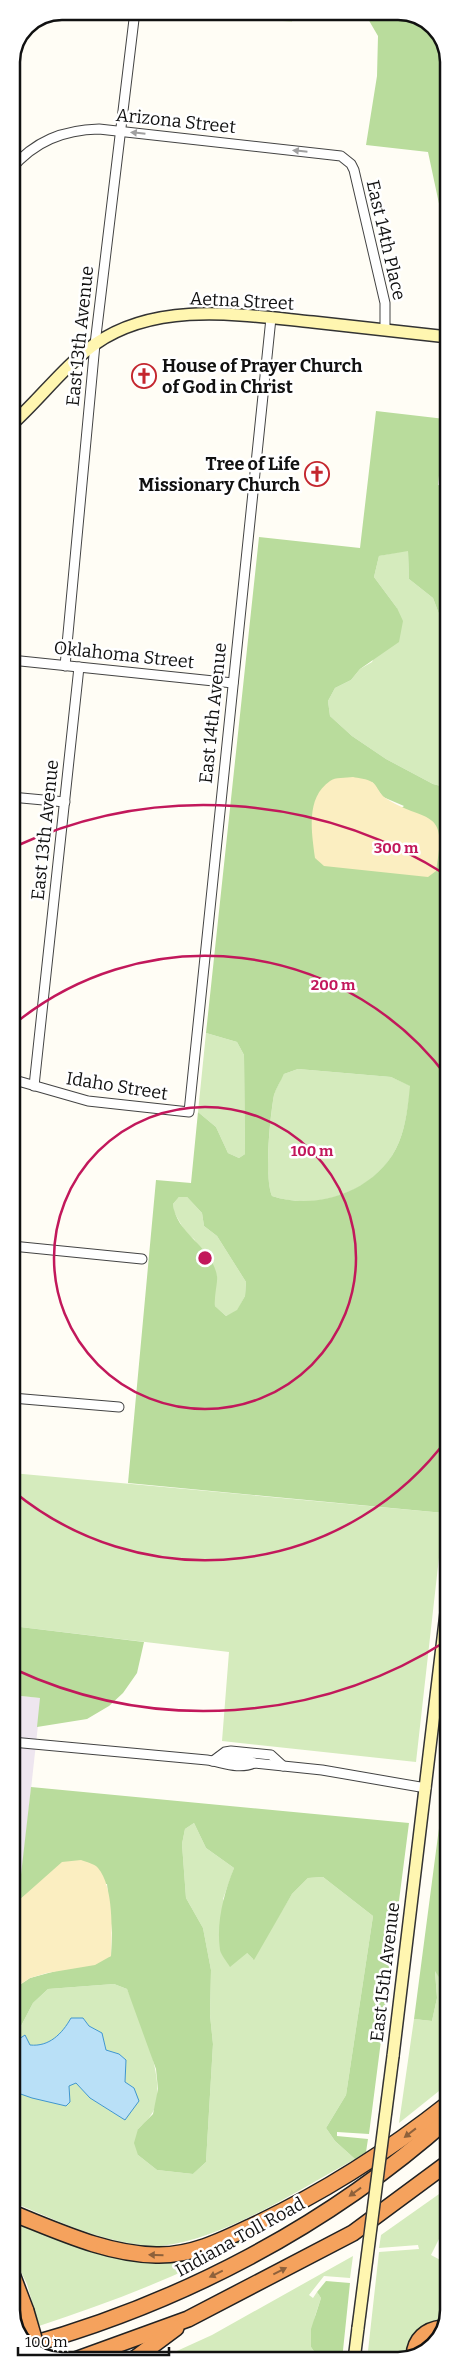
<svg xmlns="http://www.w3.org/2000/svg" width="460" height="2372" viewBox="0 0 460 2372" font-family="Bitter,serif">
<rect width="100%" height="100%" fill="#fffdf5"/>
<path fill="#eee6ef" d="M 12,1695 L 41,1698 L 12,1962 Z"/>
<g fill="#d5ebbd">
<path d="M 408,550 L 409,579 L 433,598 L 445,630 L 448,632 L 448,788 L 433,784 L 386,759 L 352,736 L 330,716 L 328,701 L 335,688 L 351,680 L 360,669 L 372,662 L 397,608 L 374,577 L 379,556 Z"/>
<path d="M 206,1033 L 237,1042 L 244,1055 L 245,1154 L 239,1158 L 228,1153 L 216,1127 L 198,1112 Z"/>
<path d="M 298,1069 L 391,1077 L 411,1086 C 408,1105 406,1125 399,1142 C 380,1190 319,1212 272,1196 C 264,1177 270,1117 274,1095 C 276,1088 281,1080 284,1074 Z"/>
<path d="M 179,1197 L 187,1197 L 202,1213 L 204,1226 L 217,1236 L 246,1282 L 245,1296 L 237,1311 L 226,1316 L 215,1306 L 213,1293 L 217,1276 L 194,1239 L 186,1233 L 174,1212 L 173,1204 Z"/>
<path d="M 12,1473 L 444,1513 L 416,1762 L 222,1741 L 229,1652 L 12,1626 Z"/>
<path d="M 194,1823 L 206,1848 L 234,1868 L 223,1899 L 247,1953 L 253,1959 L 292,1894 L 308,1878 L 323,1877 L 373,1916 L 346,2095 L 326,2128 L 335,2141 L 355,2159 C 298,2190 225,2239 161,2246 C 150,2247 134,2244 123,2242 C 85,2235 47,2216 12,2202 L 12,2091 L 16,2093 L 70,2102 L 69,2085 L 76,2083 L 90,2098 L 125,2120 L 134,2088 L 125,2082 L 126,2060 L 119,2054 L 106,2050 L 102,2033 L 89,2026 L 83,2018 L 71,2018 C 62,2034 49,2047 30,2045 L 25,2035 L 19,2039 L 21,2026 L 33,2003 L 48,1989 L 114,1984 L 127,1989 C 139,2017 171,2087 151,2115 C 148,2120 142,2125 138,2129 L 138,2155 L 157,2170 L 193,2174 L 206,2162 L 213,2044 L 210,2015 L 211,1970 L 203,1928 L 186,1898 L 182,1844 L 185,1829 Z"/>
<path d="M 435,1970 L 445,1987 L 449,1999 L 449,2083 L 399,2123 L 414,2019 L 432,2021 L 437,1998 Z"/>
<path d="M 449,2187 L 449,2244 L 439,2239 L 431,2255 L 446,2263 L 449,2259 L 449,2310 L 446,2317 L 427,2325 L 410,2343 L 407,2359 L 367,2360 L 379,2252 L 419,2249 L 418,2245 L 379,2248 L 381,2235 Z"/>
<path d="M 12,2221 L 139,2260 L 263,2228 L 264,2230 C 193,2271 118,2300 39,2326 L 27,2284 L 12,2254 Z"/>
<path d="M 353,2256 L 350,2278 L 324,2276 L 309,2295 L 313,2298 L 317,2292 L 321,2298 L 315,2316 L 311,2347 L 320,2360 L 157,2360 L 212,2335 Z"/>
</g>
<g fill="#b9dc9c" fill-rule="evenodd">
<path d="M 364,12 L 404,12 L 434,26 L 448,55 L 448,246 L 428,152 L 366,145 L 377,76 L 378,36 Z"/>
<path d="M 376,411 L 445,419 L 438,485 L 448,487 L 448,632 L 445,630 L 433,598 L 409,579 L 408,551 L 379,556 L 374,577 L 397,608 L 403,621 L 399,642 L 360,669 L 351,680 L 335,688 L 328,701 L 330,716 L 352,736 L 386,759 L 433,784 L 448,788 L 449,1465 L 444,1513 L 128,1483 L 156,1180 L 191,1183 L 198,1112 L 216,1127 L 228,1153 L 239,1158 L 245,1154 L 244,1055 L 237,1042 L 206,1033 L 259,537 L 360,548 ZM 372,782 L 383,797 L 404,806 L 324,866 ZM 298,1069 L 391,1077 L 410,1086 C 408,1105 406,1125 399,1142 C 380,1189 319,1212 272,1196 C 264,1177 270,1117 274,1095 C 276,1088 281,1081 284,1074 ZM 179,1197 L 187,1197 L 202,1213 L 204,1226 L 217,1236 L 246,1282 L 245,1296 L 237,1310 L 226,1316 L 215,1306 C 214,1296 218,1281 217,1276 C 212,1246 176,1234 173,1204 Z"/>
<path d="M 12,1626 L 144,1642 L 137,1673 L 123,1693 L 109,1706 L 87,1719 L 37,1727 L 40,1698 L 12,1695 Z"/>
<path d="M 31,1787 L 409,1823 L 369,2134 L 337,2132 L 337,2136 L 368,2139 L 366,2152 L 355,2159 L 335,2141 L 326,2128 L 346,2095 L 373,1916 L 323,1877 L 308,1878 L 292,1894 L 254,1960 L 247,1953 L 230,1967 C 227,1962 221,1955 220,1950 C 216,1922 224,1893 234,1868 L 206,1848 L 194,1823 L 185,1829 L 182,1844 L 186,1898 L 203,1928 L 211,1970 L 210,2015 L 213,2044 L 206,2162 L 193,2174 L 157,2170 L 138,2155 L 134,2143 L 138,2129 L 153,2114 L 158,2089 L 156,2069 L 127,1989 L 114,1984 L 48,1989 L 33,2003 L 21,2026 L 12,2077 L 12,1990 L 30,1978 L 111,1956 L 112,1933 L 107,1884 L 37,1886 L 18,1901 Z"/>
<path d="M 439,1828 L 449,1829 L 449,1999 L 445,1987 L 435,1971 L 437,1998 L 432,2021 L 414,2019 Z"/>
<path d="M 326,2281 L 350,2283 L 342,2360 L 320,2360 L 311,2347 L 311,2329 L 321,2298 L 317,2292 Z"/>
</g>
<g fill="#fbeec1">
<path d="M 353,777 C 358,778 367,779 372,782 C 377,785 379,793 384,797 C 425,825 449,804 436,871 L 428,877 L 324,866 L 315,858 C 312,833 305,798 330,781 C 335,777 346,778 353,777 Z"/>
<path d="M 81,1860 C 86,1862 95,1864 98,1868 C 114,1887 112,1932 111,1956 L 95,1965 L 47,1973 L 30,1978 L 12,1990 L 12,1962 L 18,1901 L 62,1862 Z"/>
</g>
<path fill="#e6f2cf" d="M 265,11 L 293,12 L 292,22 L 264,19 Z"/>
<path fill="#b9e0f7" stroke="#3f96cf" d="M 71,2018 L 83,2018 L 89,2026 L 102,2033 L 106,2050 L 119,2054 L 126,2060 L 125,2082 L 134,2088 L 139,2101 L 125,2120 L 90,2098 L 76,2083 L 69,2086 L 70,2102 L 66,2106 L 32,2098 L 12,2091 L 12,2077 L 19,2039 L 25,2035 L 30,2045 C 49,2047 62,2034 71,2018 Z"/>
<g fill="none" stroke-linecap="round" stroke-linejoin="round">
<defs>
<g id="street">
<path d="M 11,169 C 35,141 63,130 99,129 L 341,156 L 351,164 L 354,170 L 385,303 L 385,330"/>
<path d="M 11,660 L 233,683"/>
<path d="M 65,666 L 95,344 L 135,11"/>
<path d="M 11,797 L 65,802"/>
<path d="M 11,1079 L 88,1101 L 189,1112 L 271,318"/>
<path d="M 34,1086 L 79,667"/>
<path d="M 12,1246 L 142,1259"/>
<path d="M 12,1398 L 119,1407"/>
<path d="M 12,1742 L 207,1760 C 222,1762 238,1770 254,1763 L 322,1770 L 426,1788"/>
<path d="M 219,1757 L 247,1759 L 254,1763"/>
<path d="M 213,1761 L 225,1752 L 231,1751 L 271,1755 L 283,1766"/>
</g>
<g id="secondary">
<path d="M 11,425 C 40,399 63,367 95,344 C 158,300 242,315 313,322 C 358,327 403,332 448,337"/>
<path d="M 393,2056 L 449,1588"/>
<path d="M 354,2360 L 358,2328"/>
</g>
<g id="highway">
<path d="M 12,2213 C 58,2231 106,2254 156,2255 C 190,2256 221,2241 250,2227 C 321,2194 387,2152 449,2103"/>
<path d="M 12,2274 L 26,2311"/>
<path d="M 26,2346 C 181,2303 328,2226 449,2118"/>
<path d="M 414,2356 C 415,2339 426,2330 442,2328"/>
<path d="M 75,2360 L 188,2319 L 353,2233 L 449,2162"/>
<path d="M 133,2360 L 176,2328"/>
</g>
</defs>
<use href="#street" stroke="#444" stroke-width="11"/>
<use href="#secondary" stroke="#333" stroke-width="14"/>
<use href="#highway" stroke="#222" stroke-width="18"/>
<use href="#street" stroke="#fff" stroke-width="9"/>
<use href="#secondary" stroke="#fff6b0" stroke-width="11"/>
<use href="#highway" stroke="#f5a25d" stroke-width="15"/>
<defs>
<path id="secondary-bridge" d="M 358,2328 L 393,2056"/>
<path id="highway-bridge" d="M 26,2311 L 38,2352"/>
</defs>
<use href="#secondary-bridge" stroke="#333" stroke-width="14" stroke-linecap="butt"/>
<use href="#highway-bridge" stroke="#222" stroke-width="18" stroke-linecap="butt"/>
<use href="#secondary-bridge" stroke="#fff6b0" stroke-width="11"/>
<use href="#highway-bridge" stroke="#f5a25d" stroke-width="15"/>
</g>
<defs><path id="oneway-solid" d="M-6-.8H1V-3.2L6.5 0L1 3.2V.8H-6Z" transform="scale(1.25)"/></defs>
<g fill="#a0a0a0">
<use href="#oneway-solid" transform="translate(138 133) rotate(-174)"/>
<use href="#oneway-solid" transform="translate(300 151) rotate(-174)"/>
</g>
<g fill="#8e613b">
<use href="#oneway-solid" transform="translate(410 2133) rotate(142)"/>
<use href="#oneway-solid" transform="translate(355 2192) rotate(144)"/>
<use href="#oneway-solid" transform="translate(156 2255) rotate(-179)"/>
<use href="#oneway-solid" transform="translate(280 2271) rotate(-27)"/>
<use href="#oneway-solid" transform="translate(216 2274) rotate(154)"/>
</g>
<g fill="none" stroke="#c2185b" stroke-width="2.5">
<circle cx="205" cy="1258" r="151"/>
<path d="M448 1438A302 302 0 0 1 13 1491M13 1025A302 302 0 0 1 448 1078"/>
<path d="M448 1640A453 453 0 0 1 14 1669M14 847A453 453 0 0 1 448 876"/>
</g>
<defs>
<symbol id="church-ring" viewBox="-11 -11 22 22"><circle r="9.5" fill="#fff" stroke="#c4262e" stroke-width="1.5"/><path d="M-1.2-6h2.4v3.5h3.3v2.4h-3.3V6h-2.4V-.1h-3.3v-2.4h3.3Z" fill="#c4262e"/></symbol>
</defs>
<g fill-rule="evenodd">
<use href="#church-ring" x="130" y="362" width="28" height="28"/>
<use href="#church-ring" x="303" y="460" width="28" height="28"/>
</g>
<g text-anchor="middle" stroke-width="5" stroke-linejoin="round" paint-order="stroke">
<g font-size="18" fill="#111" stroke="#fff">
<text transform="translate(176 121) rotate(6)" y="6">Arizona Street</text>
<text transform="translate(386 240) rotate(77)" y="6">East 14th Place</text>
<text transform="translate(242 301) rotate(3)" y="6">Aetna Street</text>
<text transform="translate(80 336) rotate(-84)" y="6">East 13th Avenue</text>
<text transform="translate(124 655) rotate(6)" y="6">Oklahoma Street</text>
<text transform="translate(213 713) rotate(-84)" y="6">East 14th Avenue</text>
<text transform="translate(45 830) rotate(-84)" y="6">East 13th Avenue</text>
<text transform="translate(117 1086) rotate(9)" y="6">Idaho Street</text>
<text transform="translate(385 1972) rotate(-83)" y="6">East 15th Avenue</text>
<text transform="translate(240 2237) rotate(-29)" y="6">Indiana Toll Road</text>
</g>
<g font-size="18" font-weight="bold" fill="#111" stroke="#fff" text-anchor="start">
<text x="162" y="372">House of Prayer Church<tspan x="162" dy="21">of God in Christ</tspan></text>
<text x="300" y="470" text-anchor="end">Tree of Life<tspan x="300" dy="21">Missionary Church</tspan></text>
</g>
</g>
<path d="M0 0H460V2372H0ZM62 20H398A42 42 0 0 1 440 62V2310A42 42 0 0 1 398 2352H62A42 42 0 0 1 20 2310V62A42 42 0 0 1 62 20Z" fill="#fff" fill-rule="evenodd"/>
<path fill="none" stroke="#111" stroke-width="2.5" d="M62 20H398A42 42 0 0 1 440 62V2310A42 42 0 0 1 398 2352H62A42 42 0 0 1 20 2310V62A42 42 0 0 1 62 20Z"/>
<circle cx="205" cy="1258" r="8" fill="#c2185b" stroke="#fff" stroke-width="2.5"/>
<g font-size="15" text-anchor="middle" font-weight="bold" fill="#c2185b" stroke="#fff" stroke-width="5" stroke-linejoin="round" paint-order="stroke">
<text x="396" y="853">300 m</text>
<text x="333" y="990">200 m</text>
<text x="312" y="1156">100 m</text>
</g>
<path d="M18 2347v8h151v-8" fill="none" stroke="#111111" stroke-width="2.5"/>
<text x="25" y="2347" font-size="15" fill="#111111" stroke="#ffffff" stroke-width="4" paint-order="stroke">100 m</text>
</svg>
